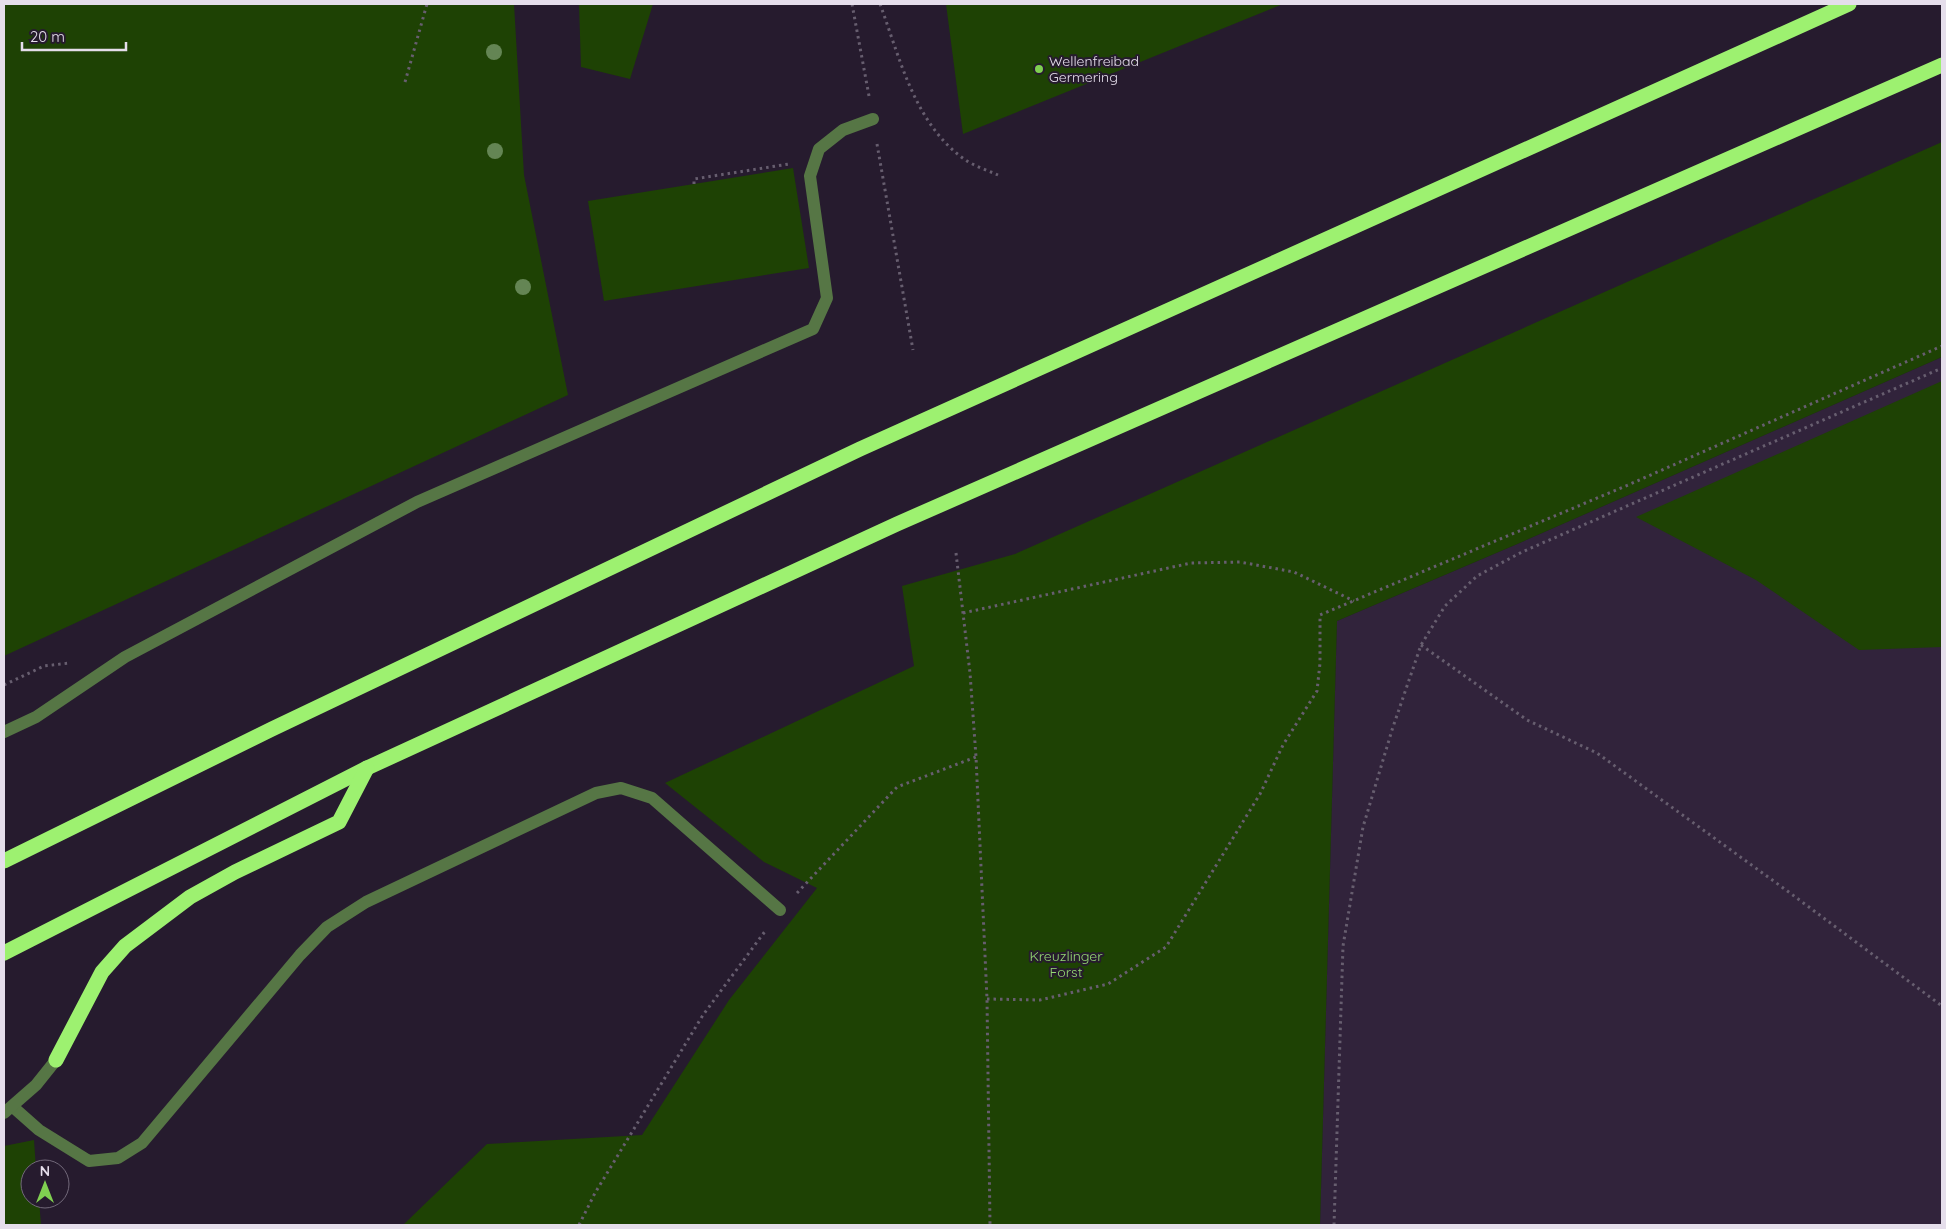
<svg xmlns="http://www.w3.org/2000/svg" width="1946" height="1229" viewBox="0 0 1946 1229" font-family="Quicksand,sans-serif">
<rect width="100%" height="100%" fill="#261b2e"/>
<path fill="#31233b" d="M 1942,357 L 1942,1225 L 1320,1225 L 1337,621 L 1515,545 Z"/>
<g fill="#1e4204">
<path d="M 4,4 L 514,4 L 524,175 L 568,395 L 4,656 Z"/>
<path d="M 579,4 L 653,4 L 630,79 L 581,67 Z"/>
<path d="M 946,4 L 1283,4 L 963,134 Z"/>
<path d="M 1942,142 L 1942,357 L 1515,545 L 1337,621 L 1320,1225 L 403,1225 L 487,1144 L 642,1135 L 729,1000 L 817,888 L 764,862 L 665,783 L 914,666 L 902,586 L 1015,554 Z"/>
<path d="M 793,168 L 809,268 L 604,301 L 588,201 Z"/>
<path d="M 1942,381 L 1942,647 L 1859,650 L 1756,580 L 1636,517 Z"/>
<path d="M 34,1140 L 36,1169 L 30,1169 L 30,1199 L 39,1199 L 41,1225 L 4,1225 L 4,1146 Z"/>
</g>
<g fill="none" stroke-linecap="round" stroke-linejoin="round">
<g stroke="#675e6f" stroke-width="3" stroke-dasharray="2.5 4" stroke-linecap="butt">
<path d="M 852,4 L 869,96"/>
<path d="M 880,4 C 900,58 914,123 964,159 C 974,166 987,170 998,175"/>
<path d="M 405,82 L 427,4"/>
<path d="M 877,144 L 913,350"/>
<path d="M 694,184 L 694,179 L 789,164"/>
<path d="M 956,553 L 970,673 L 976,757 L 987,999 L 990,1225"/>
<path d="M 963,613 L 1191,563 L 1240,562 L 1294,572 L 1354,601"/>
<path d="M 1421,645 L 1527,720 L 1597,753 L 1786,890 L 1942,1006"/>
<path d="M 4,685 L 44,666 L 70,663"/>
<path d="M 797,893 L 897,787 L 976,757"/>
<path d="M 987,999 L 1040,1000 L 1108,984 L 1166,947 L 1260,794 L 1283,745 L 1317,691 L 1320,663 L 1320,615 L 1628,485 L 1942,346"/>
<path d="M 579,1225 L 595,1193 L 703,1015 L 766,930"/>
<path d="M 1334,1225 L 1343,946 L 1363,827 L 1392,730 L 1421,645 L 1445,606 L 1477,576 L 1522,552 L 1942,368"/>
</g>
<g stroke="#567645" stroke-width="12">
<path d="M 4,732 L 36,717 L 125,657 L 417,502 L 813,329 L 827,298 L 810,176 L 819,149 L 843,130 L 873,119"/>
<path d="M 13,1107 L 39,1130 L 89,1161 L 118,1158 L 142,1143 L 300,955 L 327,927 L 366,902 L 596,793 L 621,788 L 652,798 L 780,910"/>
<path d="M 4,1113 L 36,1085 L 56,1060"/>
</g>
<g stroke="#9df170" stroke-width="15">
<path d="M 4,861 L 272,729 L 860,449 L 1849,4"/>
<path d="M 4,953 L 367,768 L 897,524 L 1942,65"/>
<path d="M 56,1060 L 102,972 L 125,946 L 190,897 L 235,872 L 339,822 L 367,768"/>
</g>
</g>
<g fill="#648554">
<circle cx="494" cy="52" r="8"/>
<circle cx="495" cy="151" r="8"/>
<circle cx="523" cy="287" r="8"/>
</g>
<circle fill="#80d051" stroke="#261b2e" stroke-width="2" cx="1039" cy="69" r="5"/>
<g text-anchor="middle" stroke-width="4" stroke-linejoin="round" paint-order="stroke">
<g font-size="14" fill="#e5deeb" stroke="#261b2e" text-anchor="start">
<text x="1049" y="66">Wellenfreibad<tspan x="1049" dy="16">Germering</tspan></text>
</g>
<g font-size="14" fill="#96db73" stroke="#261b2e">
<text x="1066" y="961">Kreuzlinger<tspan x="1066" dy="16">Forst</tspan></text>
</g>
</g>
<rect width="1946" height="1229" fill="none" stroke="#e5deeb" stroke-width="10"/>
<g transform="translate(45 1184)"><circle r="24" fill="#261b2e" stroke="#72697a"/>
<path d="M0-4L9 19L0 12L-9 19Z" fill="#80d051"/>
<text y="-8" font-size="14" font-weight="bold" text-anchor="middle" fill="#e5deeb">N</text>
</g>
<path d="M22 42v8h104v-8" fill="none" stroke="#e5deeb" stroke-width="2.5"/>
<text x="30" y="42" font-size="15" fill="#e5deeb" stroke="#261b2e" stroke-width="4" paint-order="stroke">20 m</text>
</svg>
